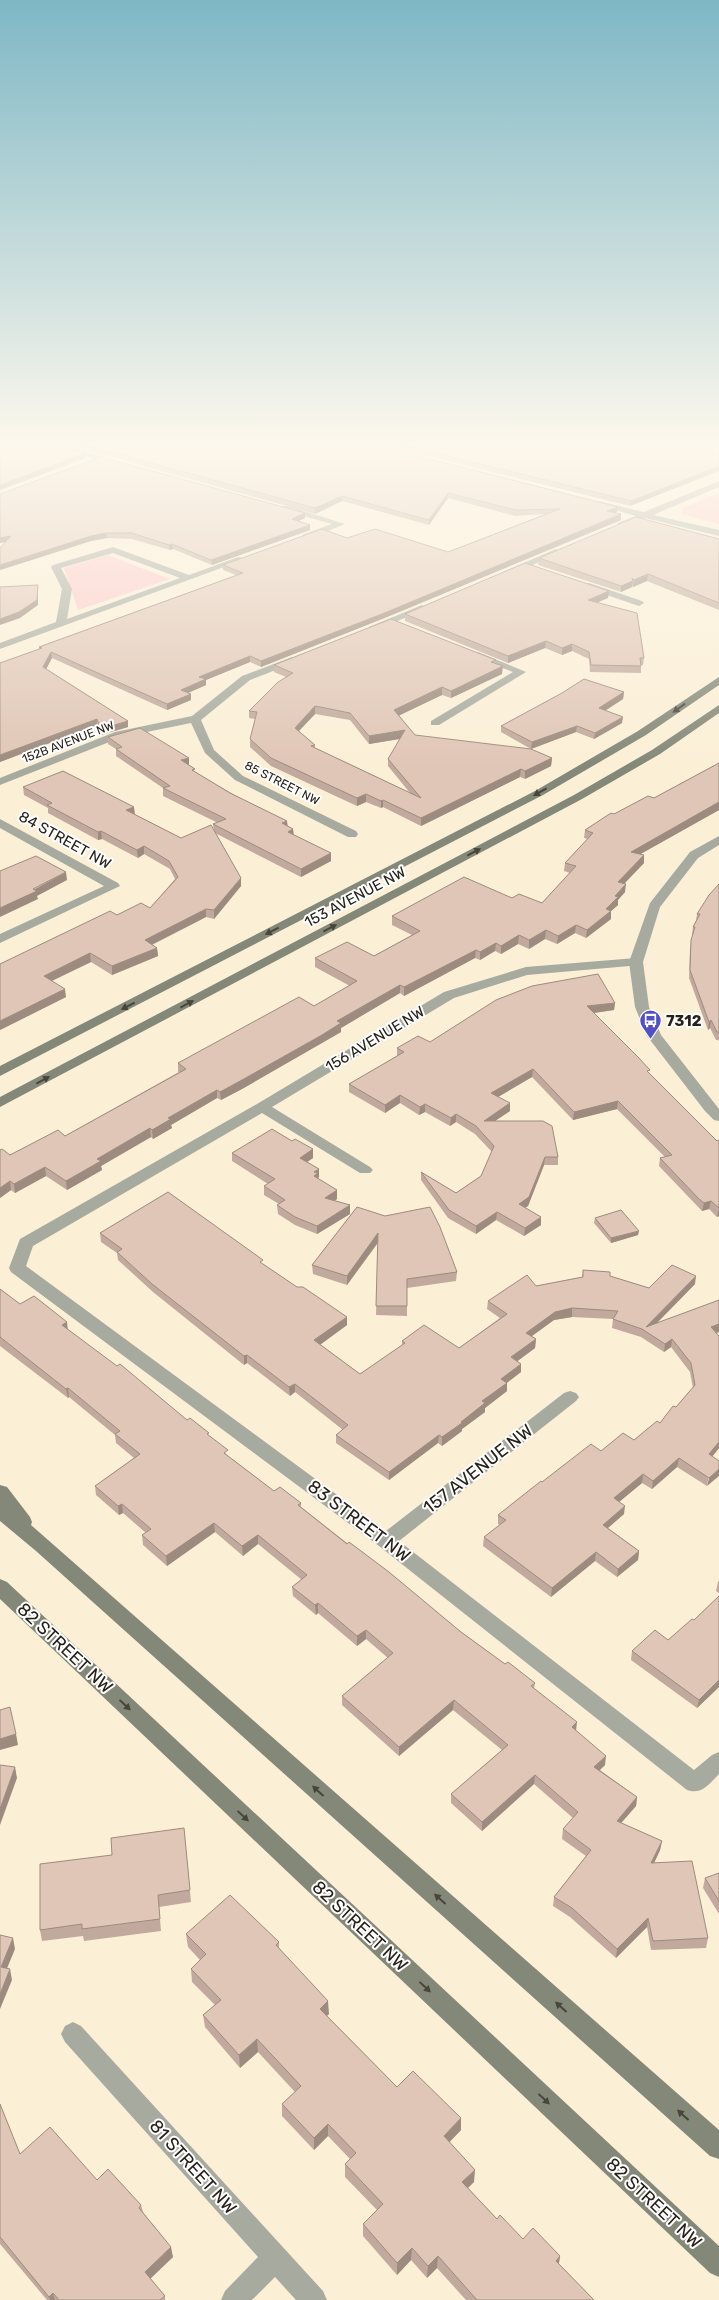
<svg xmlns="http://www.w3.org/2000/svg" width="719" height="2300" viewBox="0 0 719 2300" font-family="Rubik,sans-serif">
<rect width="100%" height="100%" fill="#fbefd6"/>
<g fill="#fdc9c9">
<path d="M 719,493 L 719,524 L 681,514 L 683,508 Z"/>
<path d="M 108,555 L 170,579 L 78,610 L 64,568 Z"/>
</g>
<g fill="none" stroke-linecap="round" stroke-linejoin="round">
<g fill="#a7aa9f" fill-rule="evenodd">
<path d="M 46,444 L 59,444 L 122,463 L 115,465 Z"/>
<path d="M 719,481 L 719,487 L 653,515 L 719,530 L 719,536 L 645,518 L 624,527 L 618,527 L 618,523 L 636,516 L 594,504 L 598,501 L 644,512 Z"/>
<path d="M 282,506 L 288,506 L 345,524 L 308,539 L 302,539 L 302,535 L 332,524 L 282,510 Z"/>
<path d="M 113,547 L 189,575 L 238,557 L 246,559 L 0,649 L 0,643 L 56,622 L 62,589 L 51,567 L 53,565 ZM 113,553 L 180,578 L 67,619 L 72,589 L 61,568 Z"/>
<path d="M 556,549 L 561,552 L 559,554 L 511,574 L 503,572 Z"/>
<path d="M 589,583 L 642,601 L 644,603 L 639,606 L 636,605 L 586,588 L 586,584 Z"/>
<path d="M 422,605 L 427,608 L 425,610 L 377,629 L 374,630 L 369,627 Z"/>
<path d="M 478,652 L 526,672 L 439,725 L 431,725 L 431,721 L 513,672 L 474,657 L 473,655 Z"/>
<path d="M 292,657 L 297,660 L 296,662 L 250,680 L 201,720 L 214,750 L 243,776 L 356,831 L 358,834 L 356,837 L 348,837 L 235,780 L 205,753 L 191,723 L 122,737 L 0,785 L 0,778 L 115,732 L 192,716 L 242,676 Z"/>
<path d="M 0,819 L 118,883 L 120,886 L 0,943 L 0,934 L 104,886 L 0,828 Z"/>
<path d="M 636,958 L 643,962 L 641,965 L 527,975 L 454,998 L 272,1107 L 370,1167 L 373,1170 L 370,1173 L 360,1173 L 262,1113 L 33,1246 L 26,1266 L 386,1531 L 564,1393 L 570,1391 L 576,1393 L 579,1397 L 576,1401 L 399,1541 L 694,1770 L 712,1755 L 719,1752 L 719,1774 C 709,1784 702,1795 687,1790 L 379,1546 L 11,1272 L 9,1268 L 20,1239 L 257,1104 L 444,992 L 526,967 Z"/>
<path d="M 73,2022 L 81,2026 L 323,2291 L 327,2300 L 296,2300 L 275,2277 L 252,2300 L 221,2300 L 225,2291 L 258,2257 L 65,2042 L 61,2034 L 65,2026 Z"/>
</g>
<path fill="#a7aa9f" fill-rule="evenodd" d="M 719,836 L 719,845 L 698,858 L 660,907 L 643,962 L 649,1007 L 661,1035 L 719,1109 L 719,1121 L 714,1120 L 705,1111 L 647,1036 L 635,1007 L 629,962 L 650,903 L 690,852 Z"/>
<g fill="#848878" fill-rule="evenodd">
<path d="M 719,677 L 719,685 L 646,735 L 543,795 L 0,1076 L 0,1066 L 535,791 L 638,731 Z"/>
<path d="M 719,705 L 719,713 L 660,754 L 582,799 L 0,1107 L 0,1097 L 574,795 L 652,750 Z"/>
<path d="M 0,1485 L 7,1487 L 30,1517 L 32,1522 L 31,1525 L 719,2130 L 719,2159 L 710,2156 L 36,1551 L 0,1521 Z"/>
<path d="M 0,1579 L 7,1582 L 719,2246 L 719,2277 L 710,2273 L 0,1599 Z"/>
</g>
</g>
<g fill="#c1aa9d" fill-rule="evenodd">
<path d="M 66,444 L 371,444 L 618,507 L 617,512 L 615,513 L 621,514 L 621,520 L 387,617 L 261,667 L 250,662 L 206,680 L 206,685 L 188,693 L 191,694 L 191,700 L 167,710 L 52,658 L 46,669 L 128,721 L 128,727 L 101,735 L 97,725 L 0,762 L 39,649 L 39,647 L 236,575 L 223,570 L 223,565 L 347,538 L 448,552 L 545,514 L 515,516 L 448,498 L 429,525 L 342,501 L 315,514 Z"/>
<path d="M 380,444 L 719,444 L 630,506 Z"/>
<path d="M 0,494 L 305,513 L 305,518 L 299,521 L 310,525 L 310,530 L 212,565 L 173,549 L 170,550 L 132,539 L 107,538 L 91,541 L 0,570 L 0,548 L 5,542 L 0,543 Z"/>
<path d="M 719,539 L 719,610 L 647,581 L 633,587 L 632,586 L 632,587 L 621,592 L 538,565 L 539,558 Z"/>
<path d="M 608,598 L 597,602 L 644,658 L 643,665 L 641,665 L 641,673 L 590,672 L 589,659 L 572,651 L 562,655 L 545,648 L 508,663 L 405,621 L 405,614 Z"/>
<path d="M 496,660 L 496,664 L 502,674 L 451,698 L 442,695 L 399,715 L 415,735 L 552,758 L 551,766 L 525,779 L 520,777 L 421,826 L 383,807 L 381,808 L 366,802 L 357,806 L 271,766 L 250,747 L 250,739 L 255,719 L 249,718 L 249,711 L 286,677 L 274,672 L 274,665 ZM 315,714 L 350,720 L 369,744 L 400,739 L 388,759 L 388,766 L 410,793 L 315,748 L 315,745 L 299,731 Z"/>
<path d="M 624,692 L 623,699 L 605,711 L 622,723 L 594,739 L 576,732 L 531,749 L 501,732 L 501,726 Z"/>
<path d="M 108,737 L 189,765 L 195,772 L 288,826 L 294,835 L 331,861 L 301,877 L 215,833 L 241,886 L 214,919 L 206,917 L 152,945 L 157,948 L 158,956 L 112,975 L 91,962 L 52,981 L 66,997 L 0,1030 L 117,915 L 150,908 L 175,879 L 170,869 L 144,854 L 138,858 L 102,839 L 98,840 L 48,813 L 48,808 L 24,795 L 23,787 L 134,814 L 181,838 L 214,831 L 213,824 L 218,823 L 163,796 L 163,788 L 116,756 L 116,749 L 108,744 Z"/>
<path d="M 719,763 L 719,810 L 640,854 L 644,855 L 644,863 L 624,884 L 625,892 L 618,900 L 618,905 L 611,911 L 611,919 L 586,938 L 575,933 L 557,944 L 545,939 L 529,949 L 518,944 L 501,954 L 495,951 L 480,960 L 475,958 L 404,996 L 400,993 L 341,1028 L 341,1032 L 322,1043 L 242,1089 L 221,1100 L 217,1098 L 171,1125 L 172,1128 L 153,1139 L 151,1137 L 101,1166 L 102,1170 L 67,1190 L 46,1176 L 15,1193 L 11,1190 L 0,1198 L 0,1150 L 10,1155 L 65,1136 L 179,1072 L 178,1072 L 178,1063 L 314,1006 L 350,986 L 315,967 L 315,958 L 374,956 L 412,935 L 392,925 L 392,916 L 512,898 L 542,903 L 570,873 L 564,871 L 565,863 L 588,839 L 584,838 L 585,830 L 614,814 L 654,798 Z"/>
<path d="M 719,884 L 719,1041 L 718,1040 L 716,1040 L 710,1028 L 708,1030 L 689,978 L 690,948 L 693,935 L 692,935 L 693,927 L 696,921 L 697,914 Z"/>
<path d="M 615,1003 L 614,1010 L 594,1013 L 649,1073 L 717,1141 L 719,1140 L 719,1216 L 717,1217 L 709,1209 L 702,1211 L 659,1166 L 660,1158 L 665,1157 L 617,1109 L 573,1120 L 532,1077 L 498,1097 L 510,1111 L 495,1121 L 558,1157 L 558,1165 L 544,1165 L 528,1206 L 525,1207 L 541,1225 L 524,1236 L 496,1220 L 476,1234 L 448,1218 L 421,1180 L 421,1172 L 456,1193 L 481,1176 L 492,1152 L 475,1134 L 456,1122 L 450,1126 L 425,1112 L 419,1115 L 400,1103 L 385,1113 L 349,1092 L 349,1084 L 397,1056 L 397,1048 L 430,1042 Z"/>
<path d="M 292,1141 L 313,1149 L 313,1158 L 307,1162 L 319,1169 L 319,1177 L 318,1178 L 337,1199 L 335,1201 L 350,1205 L 350,1214 L 317,1234 L 295,1225 L 278,1214 L 277,1205 L 279,1204 L 264,1195 L 264,1186 L 268,1184 L 232,1161 L 232,1153 Z"/>
<path d="M 357,1207 L 457,1272 L 456,1281 L 407,1288 L 407,1316 L 376,1315 L 378,1243 L 347,1285 L 313,1274 L 312,1265 Z"/>
<path d="M 595,1218 L 638,1235 L 611,1243 L 594,1223 Z"/>
<path d="M 100,1233 L 263,1264 L 347,1325 L 320,1345 L 360,1374 L 402,1346 L 402,1341 L 459,1348 L 500,1318 L 487,1309 L 488,1301 L 536,1286 L 582,1277 L 583,1270 L 610,1276 L 649,1288 L 695,1284 L 657,1323 L 719,1300 L 719,1332 L 716,1333 L 719,1336 L 719,1448 L 712,1457 L 707,1486 L 677,1467 L 652,1489 L 642,1483 L 619,1502 L 624,1514 L 608,1528 L 639,1551 L 638,1560 L 617,1577 L 595,1561 L 551,1597 L 483,1546 L 484,1537 L 500,1525 L 498,1524 L 498,1515 L 542,1482 L 601,1451 L 634,1440 L 660,1423 L 676,1407 L 693,1388 L 690,1372 L 671,1347 L 664,1352 L 641,1337 L 612,1328 L 613,1319 L 572,1317 L 554,1320 L 532,1336 L 536,1339 L 535,1348 L 517,1361 L 521,1372 L 507,1383 L 507,1391 L 485,1408 L 485,1412 L 462,1429 L 462,1431 L 442,1446 L 438,1443 L 389,1480 L 336,1443 L 336,1435 L 343,1430 L 295,1392 L 290,1396 L 247,1363 L 244,1365 L 153,1292 L 118,1260 L 117,1253 L 101,1242 Z"/>
<path d="M 0,1289 L 20,1304 L 68,1330 L 187,1420 L 209,1436 L 228,1456 L 274,1491 L 301,1503 L 301,1507 L 461,1632 L 505,1664 L 535,1683 L 534,1689 L 576,1731 L 605,1765 L 600,1770 L 637,1797 L 636,1806 L 621,1823 L 662,1841 L 660,1850 L 654,1863 L 708,1938 L 706,1948 L 651,1950 L 647,1927 L 616,1958 L 570,1917 L 553,1906 L 554,1897 L 586,1856 L 562,1839 L 563,1829 L 573,1818 L 534,1784 L 482,1831 L 451,1803 L 451,1794 L 502,1750 L 453,1710 L 399,1756 L 342,1705 L 342,1696 L 388,1658 L 366,1639 L 357,1646 L 318,1613 L 316,1615 L 293,1596 L 292,1587 L 302,1580 L 258,1544 L 243,1556 L 215,1532 L 167,1566 L 143,1545 L 142,1535 L 146,1533 L 123,1513 L 119,1515 L 96,1495 L 95,1486 L 134,1458 L 116,1443 L 115,1435 L 69,1397 L 68,1398 L 0,1346 Z"/>
<path d="M 719,1581 L 719,1593 L 716,1591 L 718,1582 Z"/>
<path d="M 719,1596 L 719,1687 L 697,1708 L 631,1660 L 632,1651 L 668,1640 L 694,1620 Z"/>
<path d="M 184,1828 L 191,1902 L 159,1907 L 161,1931 L 84,1941 L 83,1936 L 42,1941 L 40,1930 L 112,1855 Z"/>
<path d="M 719,1873 L 719,1914 L 703,1888 L 705,1878 Z"/>
<path d="M 186,1934 L 279,1942 L 279,1948 L 329,2014 L 327,2016 L 397,2087 L 461,2130 L 449,2142 L 474,2182 L 468,2188 L 497,2219 L 523,2239 L 560,2256 L 559,2264 L 594,2300 L 466,2300 L 437,2268 L 427,2278 L 411,2260 L 397,2275 L 363,2236 L 363,2224 L 377,2210 L 345,2177 L 345,2164 L 350,2159 L 328,2136 L 314,2150 L 282,2116 L 282,2104 L 295,2092 L 258,2052 L 240,2068 L 205,2027 L 203,2015 L 215,2005 L 192,1982 L 191,1969 L 200,1960 L 188,1947 Z"/>
<path d="M 0,2104 L 20,2154 L 97,2180 L 141,2205 L 143,2212 L 173,2257 L 150,2278 L 165,2296 L 165,2300 L 47,2300 L 0,2244 Z"/>
</g>
<g fill="#9d8b7f">
<path d="M 86,453 L 86,458 L 0,490 L 0,485 Z"/>
<path d="M 719,466 L 719,471 L 630,506 L 631,501 Z"/>
<path d="M 448,493 L 448,498 L 429,525 L 429,520 Z"/>
<path d="M 342,496 L 342,501 L 315,514 L 315,508 Z"/>
<path d="M 618,507 L 617,512 L 607,516 L 607,511 Z"/>
<path d="M 305,513 L 305,518 L 292,524 L 292,519 Z"/>
<path d="M 621,514 L 621,520 L 387,617 L 261,667 L 261,661 Z"/>
<path d="M 310,525 L 310,530 L 212,565 L 211,560 Z"/>
<path d="M 106,533 L 107,538 L 91,541 L 0,570 L 0,565 L 91,536 Z"/>
<path d="M 11,536 L 12,541 L 0,543 L 0,538 Z"/>
<path d="M 172,544 L 173,549 L 170,550 L 169,545 Z"/>
<path d="M 648,574 L 647,581 L 633,587 L 634,580 Z"/>
<path d="M 633,581 L 632,587 L 621,592 L 621,586 Z"/>
<path d="M 38,585 L 38,605 L 20,618 L 0,625 L 0,619 Z"/>
<path d="M 609,591 L 608,598 L 587,607 L 588,600 Z"/>
<path d="M 546,641 L 545,648 L 508,663 L 508,656 Z"/>
<path d="M 572,644 L 572,651 L 562,655 L 562,648 Z"/>
<path d="M 51,652 L 52,658 L 44,673 L 43,667 Z"/>
<path d="M 250,656 L 250,662 L 206,680 L 206,685 L 181,696 L 181,690 L 199,677 Z"/>
<path d="M 503,666 L 502,674 L 451,698 L 451,691 Z"/>
<path d="M 442,687 L 442,695 L 394,718 L 394,710 Z"/>
<path d="M 624,692 L 623,699 L 598,715 L 599,708 Z"/>
<path d="M 191,694 L 191,700 L 167,710 L 167,704 Z"/>
<path d="M 315,706 L 315,714 L 295,735 L 295,728 Z"/>
<path d="M 623,717 L 622,723 L 594,739 L 595,733 Z"/>
<path d="M 97,719 L 97,725 L 0,762 L 0,755 Z"/>
<path d="M 128,721 L 128,727 L 101,735 L 101,729 Z"/>
<path d="M 577,726 L 576,732 L 531,749 L 532,742 Z"/>
<path d="M 405,730 L 405,738 L 369,744 L 369,736 Z"/>
<path d="M 189,758 L 189,765 L 181,760 Z"/>
<path d="M 552,758 L 551,766 L 525,779 L 525,771 Z"/>
<path d="M 521,769 L 520,777 L 421,826 L 421,818 Z"/>
<path d="M 366,794 L 366,802 L 357,806 L 357,798 Z"/>
<path d="M 383,800 L 383,807 L 381,808 L 381,801 Z"/>
<path d="M 719,802 L 719,810 L 630,860 L 631,852 Z"/>
<path d="M 134,807 L 135,815 L 126,810 Z"/>
<path d="M 287,821 L 288,828 L 282,823 Z"/>
<path d="M 293,829 L 294,836 L 288,832 Z"/>
<path d="M 101,831 L 102,839 L 98,840 L 98,832 Z"/>
<path d="M 144,846 L 144,854 L 138,858 L 137,850 Z"/>
<path d="M 331,853 L 331,861 L 301,877 L 301,869 Z"/>
<path d="M 644,855 L 644,863 L 618,890 L 618,882 Z"/>
<path d="M 66,872 L 67,880 L 37,896 L 38,899 L 0,917 L 0,908 Z"/>
<path d="M 241,878 L 241,886 L 214,919 L 214,910 Z"/>
<path d="M 626,884 L 625,892 L 618,900 L 618,905 L 611,911 L 611,919 L 586,938 L 587,930 L 606,909 L 615,896 Z"/>
<path d="M 206,909 L 206,917 L 145,948 L 145,940 Z"/>
<path d="M 576,925 L 575,933 L 557,944 L 558,936 Z"/>
<path d="M 546,930 L 545,939 L 529,949 L 529,940 Z"/>
<path d="M 519,935 L 518,944 L 501,954 L 501,946 Z"/>
<path d="M 496,943 L 495,951 L 480,960 L 480,952 Z"/>
<path d="M 157,948 L 158,956 L 112,975 L 112,966 Z"/>
<path d="M 476,950 L 475,958 L 404,996 L 404,987 Z"/>
<path d="M 90,953 L 91,962 L 45,984 L 44,976 Z"/>
<path d="M 400,985 L 400,993 L 341,1028 L 341,1032 L 242,1089 L 221,1100 L 220,1092 L 337,1021 Z"/>
<path d="M 65,989 L 66,997 L 0,1030 L 0,1021 Z"/>
<path d="M 615,1003 L 614,1010 L 586,1014 L 587,1006 Z"/>
<path d="M 711,1020 L 710,1028 L 708,1030 L 709,1022 Z"/>
<path d="M 533,1069 L 532,1077 L 491,1101 L 491,1093 Z"/>
<path d="M 217,1090 L 217,1098 L 171,1125 L 172,1128 L 153,1139 L 152,1130 L 168,1118 Z"/>
<path d="M 400,1095 L 400,1103 L 385,1113 L 385,1105 Z"/>
<path d="M 618,1101 L 617,1109 L 573,1120 L 574,1112 Z"/>
<path d="M 510,1103 L 510,1111 L 483,1129 L 484,1121 Z"/>
<path d="M 425,1104 L 425,1112 L 419,1115 L 420,1107 Z"/>
<path d="M 456,1114 L 456,1122 L 450,1126 L 451,1118 Z"/>
<path d="M 150,1128 L 151,1137 L 101,1166 L 102,1170 L 67,1190 L 66,1181 L 97,1159 Z"/>
<path d="M 313,1149 L 313,1158 L 301,1166 L 300,1158 Z"/>
<path d="M 545,1157 L 544,1165 L 528,1206 L 519,1212 L 519,1204 Z"/>
<path d="M 45,1167 L 46,1176 L 15,1193 L 14,1184 Z"/>
<path d="M 319,1169 L 319,1177 L 318,1178 L 314,1184 L 314,1172 Z"/>
<path d="M 10,1181 L 11,1190 L 0,1198 L 0,1188 Z"/>
<path d="M 337,1190 L 337,1199 L 325,1206 L 325,1198 Z"/>
<path d="M 711,1201 L 709,1209 L 702,1211 L 704,1203 Z"/>
<path d="M 350,1205 L 350,1214 L 317,1234 L 317,1226 Z"/>
<path d="M 719,1208 L 719,1216 L 717,1217 L 719,1209 Z"/>
<path d="M 497,1212 L 496,1220 L 476,1234 L 476,1226 Z"/>
<path d="M 541,1217 L 541,1225 L 524,1236 L 525,1228 Z"/>
<path d="M 639,1231 L 638,1235 L 611,1243 L 611,1238 Z"/>
<path d="M 378,1233 L 378,1242 L 347,1285 L 347,1276 Z"/>
<path d="M 696,1276 L 695,1284 L 648,1332 L 646,1327 Z"/>
<path d="M 572,1308 L 572,1317 L 554,1320 L 525,1341 L 526,1333 L 555,1312 Z"/>
<path d="M 347,1317 L 347,1325 L 314,1349 L 314,1340 Z"/>
<path d="M 67,1322 L 68,1331 L 62,1325 Z"/>
<path d="M 719,1324 L 719,1332 L 710,1335 L 711,1327 Z"/>
<path d="M 536,1339 L 535,1348 L 511,1366 L 511,1357 Z"/>
<path d="M 672,1339 L 671,1347 L 664,1352 L 665,1344 Z"/>
<path d="M 247,1355 L 247,1363 L 244,1365 L 244,1356 Z"/>
<path d="M 521,1364 L 521,1372 L 501,1387 L 501,1379 Z"/>
<path d="M 507,1383 L 507,1391 L 485,1408 L 485,1412 L 462,1429 L 462,1431 L 442,1446 L 442,1437 L 461,1422 L 482,1401 Z"/>
<path d="M 295,1384 L 295,1392 L 290,1396 L 289,1387 Z"/>
<path d="M 68,1388 L 69,1397 L 68,1398 L 66,1389 Z"/>
<path d="M 439,1435 L 438,1443 L 389,1480 L 389,1472 Z"/>
<path d="M 719,1442 L 719,1448 L 707,1463 L 709,1454 Z"/>
<path d="M 679,1458 L 677,1467 L 652,1489 L 653,1481 Z"/>
<path d="M 719,1469 L 719,1476 L 707,1486 L 709,1478 Z"/>
<path d="M 643,1474 L 642,1483 L 613,1507 L 614,1498 Z"/>
<path d="M 122,1504 L 123,1513 L 119,1515 L 118,1506 Z"/>
<path d="M 625,1506 L 624,1514 L 602,1533 L 603,1525 Z"/>
<path d="M 214,1523 L 215,1532 L 167,1566 L 166,1556 Z"/>
<path d="M 258,1535 L 258,1544 L 243,1556 L 242,1546 Z"/>
<path d="M 639,1551 L 638,1560 L 617,1577 L 618,1569 Z"/>
<path d="M 596,1552 L 595,1561 L 551,1597 L 552,1588 Z"/>
<path d="M 318,1603 L 318,1613 L 316,1615 L 315,1605 Z"/>
<path d="M 366,1630 L 366,1639 L 357,1646 L 357,1636 Z"/>
<path d="M 719,1680 L 719,1687 L 697,1708 L 699,1700 Z"/>
<path d="M 454,1700 L 453,1710 L 399,1756 L 399,1747 Z"/>
<path d="M 577,1722 L 576,1731 L 572,1727 Z"/>
<path d="M 16,1734 L 18,1745 L 0,1750 L 0,1739 Z"/>
<path d="M 606,1756 L 605,1765 L 593,1776 L 594,1767 Z"/>
<path d="M 15,1767 L 17,1778 L 0,1825 L 0,1809 Z"/>
<path d="M 535,1775 L 534,1784 L 482,1831 L 482,1822 Z"/>
<path d="M 637,1797 L 636,1806 L 615,1830 L 617,1821 Z"/>
<path d="M 662,1841 L 660,1850 L 650,1872 L 651,1863 Z"/>
<path d="M 648,1918 L 647,1927 L 616,1958 L 617,1949 Z"/>
<path d="M 13,1938 L 15,1949 L 3,1978 L 1,1967 Z"/>
<path d="M 10,1969 L 12,1980 L 0,2009 L 0,1994 Z"/>
<path d="M 328,2001 L 329,2014 L 320,2022 L 320,2009 Z"/>
<path d="M 257,2039 L 258,2052 L 240,2068 L 239,2055 Z"/>
<path d="M 461,2118 L 461,2130 L 443,2149 L 444,2136 Z"/>
<path d="M 328,2124 L 328,2136 L 314,2150 L 314,2138 Z"/>
<path d="M 475,2170 L 474,2182 L 461,2194 L 462,2182 Z"/>
<path d="M 171,2247 L 173,2257 L 147,2282 L 145,2272 Z"/>
<path d="M 412,2248 L 411,2260 L 397,2275 L 397,2263 Z"/>
<path d="M 438,2256 L 437,2268 L 427,2278 L 428,2266 Z"/>
<path d="M 560,2256 L 558,2268 L 556,2261 Z"/>
<path d="M 53,2293 L 55,2300 L 50,2300 L 49,2297 Z"/>
</g>
<g fill="#e0c6b6" stroke="#9d8b7f" fill-rule="evenodd">
<path d="M 0,444 L 55,444 L 86,453 L 0,485 Z"/>
<path d="M 83,444 L 371,444 L 618,507 L 607,511 L 621,514 L 387,612 L 261,661 L 250,656 L 199,677 L 206,679 L 181,690 L 191,694 L 167,704 L 51,652 L 43,667 L 128,721 L 101,729 L 97,719 L 0,755 L 0,663 L 42,648 L 39,647 L 243,573 L 223,565 L 322,529 L 347,538 L 375,529 L 448,552 L 560,509 L 516,510 L 448,493 L 429,520 L 342,496 L 315,508 Z"/>
<path d="M 400,444 L 719,444 L 719,466 L 631,501 Z"/>
<path d="M 101,457 L 305,513 L 292,519 L 310,525 L 211,560 L 172,544 L 169,545 L 132,533 L 106,533 L 91,536 L 0,565 L 0,548 L 11,536 L 0,538 L 0,494 Z"/>
<path d="M 636,517 L 719,539 L 719,603 L 648,574 L 634,580 L 632,578 L 633,581 L 621,586 L 539,558 Z"/>
<path d="M 525,563 L 609,591 L 588,600 L 637,613 L 644,658 L 640,658 L 641,666 L 591,665 L 589,652 L 572,644 L 562,648 L 546,641 L 508,656 L 405,614 Z"/>
<path d="M 38,585 L 37,600 L 19,612 L 0,619 L 0,587 Z"/>
<path d="M 391,619 L 496,660 L 491,662 L 503,666 L 451,691 L 442,687 L 394,710 L 415,735 L 531,749 L 552,758 L 525,771 L 521,769 L 421,818 L 383,800 L 381,801 L 366,794 L 357,798 L 271,758 L 250,739 L 257,712 L 249,711 L 278,682 L 293,673 L 274,665 ZM 315,706 L 350,713 L 369,736 L 405,730 L 388,759 L 421,798 L 311,746 L 315,745 L 295,728 Z"/>
<path d="M 584,679 L 624,692 L 599,708 L 623,717 L 595,733 L 577,726 L 532,742 L 501,726 L 562,693 Z"/>
<path d="M 140,728 L 189,758 L 181,760 L 195,769 L 192,770 L 230,793 L 287,821 L 282,823 L 293,829 L 288,832 L 331,853 L 301,869 L 213,824 L 226,819 L 163,788 L 170,786 L 116,749 L 122,747 L 108,737 Z"/>
<path d="M 719,763 L 719,802 L 631,852 L 644,855 L 618,882 L 626,884 L 615,896 L 618,897 L 606,909 L 611,911 L 587,930 L 576,925 L 558,936 L 546,930 L 529,940 L 519,935 L 501,946 L 496,943 L 480,952 L 476,950 L 404,987 L 400,985 L 337,1021 L 341,1023 L 322,1035 L 242,1080 L 220,1092 L 217,1090 L 168,1118 L 171,1119 L 152,1130 L 150,1128 L 97,1159 L 101,1161 L 66,1181 L 45,1167 L 14,1184 L 10,1181 L 0,1188 L 0,1150 L 2,1149 L 10,1155 L 58,1130 L 65,1136 L 186,1069 L 178,1063 L 299,997 L 314,1006 L 357,981 L 315,958 L 347,942 L 374,956 L 420,931 L 392,916 L 464,877 L 512,898 L 519,894 L 542,903 L 576,866 L 565,863 L 593,833 L 585,830 L 611,813 L 614,814 L 648,796 L 654,798 Z"/>
<path d="M 63,771 L 134,807 L 126,810 L 181,838 L 211,825 L 241,878 L 214,910 L 206,909 L 145,940 L 157,948 L 112,966 L 90,953 L 44,976 L 65,989 L 0,1021 L 0,964 L 110,911 L 117,915 L 141,903 L 150,908 L 178,877 L 169,861 L 144,846 L 137,850 L 101,831 L 98,832 L 47,805 L 52,803 L 23,787 Z"/>
<path d="M 36,856 L 66,872 L 33,889 L 37,891 L 0,908 L 0,871 Z"/>
<path d="M 719,884 L 719,1032 L 717,1032 L 711,1020 L 709,1022 L 690,970 L 691,940 L 695,927 L 693,927 L 700,914 L 697,914 L 709,895 Z"/>
<path d="M 598,974 L 615,1003 L 587,1006 L 637,1056 L 650,1070 L 647,1071 L 717,1141 L 719,1140 L 719,1208 L 711,1201 L 704,1203 L 699,1199 L 660,1158 L 672,1155 L 618,1101 L 574,1112 L 533,1069 L 491,1093 L 510,1103 L 484,1121 L 543,1121 L 552,1126 L 558,1157 L 545,1157 L 529,1197 L 519,1204 L 541,1217 L 525,1228 L 497,1212 L 476,1226 L 449,1210 L 421,1172 L 456,1193 L 481,1176 L 494,1146 L 476,1126 L 456,1114 L 451,1118 L 425,1104 L 420,1107 L 400,1095 L 385,1105 L 349,1084 L 404,1052 L 397,1048 L 418,1036 L 430,1042 L 496,1000 L 532,986 Z"/>
<path d="M 272,1129 L 292,1141 L 295,1139 L 313,1149 L 300,1158 L 319,1169 L 314,1172 L 318,1173 L 314,1176 L 337,1190 L 325,1198 L 350,1205 L 317,1226 L 295,1217 L 277,1205 L 285,1200 L 264,1186 L 275,1179 L 232,1153 Z"/>
<path d="M 168,1192 L 263,1260 L 260,1262 L 297,1287 L 303,1287 L 347,1317 L 314,1340 L 360,1374 L 405,1343 L 402,1341 L 424,1325 L 459,1348 L 507,1314 L 488,1301 L 527,1275 L 536,1286 L 583,1277 L 583,1270 L 610,1272 L 610,1276 L 649,1288 L 672,1265 L 696,1276 L 646,1327 L 719,1300 L 719,1324 L 711,1327 L 719,1336 L 719,1442 L 709,1454 L 719,1461 L 719,1469 L 709,1478 L 679,1458 L 653,1481 L 643,1474 L 614,1498 L 625,1506 L 603,1525 L 639,1551 L 618,1569 L 596,1552 L 552,1588 L 484,1537 L 506,1520 L 498,1515 L 541,1481 L 542,1482 L 591,1444 L 601,1451 L 623,1433 L 634,1440 L 657,1421 L 660,1423 L 673,1406 L 676,1407 L 695,1385 L 691,1363 L 672,1339 L 665,1344 L 642,1329 L 613,1319 L 618,1311 L 572,1308 L 555,1312 L 526,1333 L 536,1339 L 511,1357 L 521,1364 L 501,1379 L 507,1383 L 482,1401 L 485,1403 L 461,1422 L 462,1423 L 442,1437 L 439,1435 L 389,1472 L 336,1435 L 348,1425 L 295,1384 L 289,1387 L 247,1355 L 244,1356 L 152,1284 L 117,1252 L 122,1249 L 100,1233 Z"/>
<path d="M 357,1207 L 385,1216 L 430,1207 L 440,1227 L 457,1272 L 407,1279 L 407,1306 L 376,1306 L 378,1233 L 347,1276 L 312,1265 Z"/>
<path d="M 621,1210 L 639,1231 L 611,1238 L 595,1218 Z"/>
<path d="M 0,1289 L 20,1304 L 34,1296 L 67,1322 L 62,1325 L 117,1366 L 120,1364 L 187,1420 L 190,1418 L 209,1433 L 207,1434 L 228,1450 L 224,1453 L 274,1491 L 280,1487 L 301,1503 L 298,1505 L 347,1544 L 349,1542 L 389,1572 L 461,1632 L 505,1664 L 508,1662 L 535,1683 L 531,1686 L 577,1722 L 572,1727 L 606,1756 L 594,1767 L 637,1797 L 617,1821 L 662,1841 L 651,1863 L 692,1861 L 708,1938 L 653,1941 L 648,1918 L 617,1949 L 572,1908 L 554,1897 L 591,1850 L 563,1829 L 578,1812 L 535,1775 L 482,1822 L 451,1794 L 508,1745 L 454,1700 L 399,1747 L 342,1696 L 393,1653 L 366,1630 L 357,1636 L 318,1603 L 315,1605 L 292,1587 L 307,1575 L 258,1535 L 242,1546 L 214,1523 L 166,1556 L 142,1535 L 151,1529 L 122,1504 L 118,1506 L 95,1486 L 140,1454 L 115,1434 L 120,1431 L 68,1388 L 66,1389 L 0,1337 Z"/>
<path d="M 719,1596 L 719,1680 L 699,1700 L 632,1651 L 655,1630 L 668,1640 L 692,1619 L 694,1620 Z"/>
<path d="M 10,1707 L 16,1734 L 0,1739 L 0,1710 Z"/>
<path d="M 0,1765 L 15,1767 L 0,1809 Z"/>
<path d="M 184,1828 L 190,1890 L 158,1895 L 160,1919 L 82,1929 L 82,1924 L 40,1930 L 40,1864 L 112,1855 L 111,1838 Z"/>
<path d="M 719,1873 L 719,1901 L 705,1878 Z"/>
<path d="M 230,1895 L 279,1942 L 276,1945 L 328,2001 L 320,2009 L 397,2087 L 413,2071 L 461,2118 L 444,2136 L 475,2170 L 462,2182 L 497,2219 L 500,2215 L 523,2239 L 533,2228 L 560,2256 L 556,2261 L 594,2300 L 477,2300 L 438,2256 L 428,2266 L 412,2248 L 397,2263 L 363,2224 L 383,2204 L 345,2164 L 356,2153 L 328,2124 L 314,2138 L 282,2104 L 301,2086 L 257,2039 L 239,2055 L 203,2015 L 221,2000 L 191,1969 L 206,1954 L 186,1934 Z"/>
<path d="M 0,1935 L 13,1938 L 1,1967 L 10,1969 L 0,1994 Z"/>
<path d="M 0,2104 L 20,2154 L 50,2127 L 97,2180 L 108,2169 L 141,2205 L 139,2208 L 171,2247 L 145,2272 L 165,2296 L 160,2300 L 59,2300 L 53,2293 L 49,2297 L 0,2237 Z"/>
</g>
<defs><path id="oneway-solid" d="M-6-.8H1V-3.2L6.5 0L1 3.2V.8H-6Z" transform="scale(1.25)"/></defs>
<g fill="#48463b">
<use href="#oneway-solid" transform="translate(679 708) rotate(144)"/>
<use href="#oneway-solid" transform="translate(540 792) rotate(151)"/>
<use href="#oneway-solid" transform="translate(474 852) rotate(-28)"/>
<use href="#oneway-solid" transform="translate(330 928) rotate(-28)"/>
<use href="#oneway-solid" transform="translate(272 931) rotate(153)"/>
<use href="#oneway-solid" transform="translate(187 1004) rotate(-28)"/>
<use href="#oneway-solid" transform="translate(128 1006) rotate(153)"/>
<use href="#oneway-solid" transform="translate(43 1080) rotate(-28)"/>
<use href="#oneway-solid" transform="translate(125 1705) rotate(43)"/>
<use href="#oneway-solid" transform="translate(318 1791) rotate(-138)"/>
<use href="#oneway-solid" transform="translate(243 1816) rotate(43)"/>
<use href="#oneway-solid" transform="translate(440 1899) rotate(-138)"/>
<use href="#oneway-solid" transform="translate(425 1987) rotate(43)"/>
<use href="#oneway-solid" transform="translate(561 2007) rotate(-138)"/>
<use href="#oneway-solid" transform="translate(544 2099) rotate(43)"/>
<use href="#oneway-solid" transform="translate(683 2115) rotate(-138)"/>
</g>
<linearGradient id="sky" x2="0" y2="1"><stop stop-color="#7eb7c5"/><stop offset="0.58" stop-color="#fdf8ed"/><stop offset="1" stop-color="#fdf8ed" stop-opacity="0"/></linearGradient>
<rect width="719" height="766" fill="url(#sky)"/>
<defs>
<symbol id="bus-pin" viewBox="-11 -11 22 30"><path d="M0 17L-7.5 6A9.5 9.5 0 1 1 7.5 6Z" fill="#5050c7" stroke="#fff"/><path d="M-5-6H5V4H4V6H2V4H-2V6H-4V4H-5ZM-3.5-4V0h7V-4ZM-3.5 1.2v1.5H-2V1.2ZM2 1.2v1.5H3.5V1.2Z" fill="#fff"/></symbol>
</defs>
<g fill-rule="evenodd">
<use href="#bus-pin" x="638" y="1008" width="25" height="34"/>
</g>
<g text-anchor="middle" stroke-width="4" stroke-linejoin="round" paint-order="stroke">
<g font-size="12" fill="#28231a" stroke="#fff">
<text transform="translate(68 742) rotate(-21)" y="4">152B AVENUE NW</text>
<text transform="translate(282 783) rotate(27)" y="4">85 STREET NW</text>
</g>
<g font-size="15" fill="#28231a" stroke="#fff">
<text transform="translate(65 840) rotate(29)" y="5">84 STREET NW</text>
<text transform="translate(355 897) rotate(-28)" y="5">153 AVENUE NW</text>
<text transform="translate(375 1039) rotate(-31)" y="5">156 AVENUE NW</text>
</g>
<g font-size="15" font-weight="bold" fill="#28231a" stroke="#fff" text-anchor="start">
<text x="666" y="1026">7312</text>
</g>
<g font-size="18" fill="#28231a" stroke="#fff">
<text transform="translate(478 1469) rotate(-38)" y="6">157 AVENUE NW</text>
<text transform="translate(359 1521) rotate(37)" y="6">83 STREET NW</text>
<text transform="translate(65 1648) rotate(43)" y="6">82 STREET NW</text>
<text transform="translate(360 1926) rotate(43)" y="6">82 STREET NW</text>
<text transform="translate(193 2167) rotate(48)" y="6">81 STREET NW</text>
<text transform="translate(654 2203) rotate(43)" y="6">82 STREET NW</text>
</g>
</g>
</svg>
